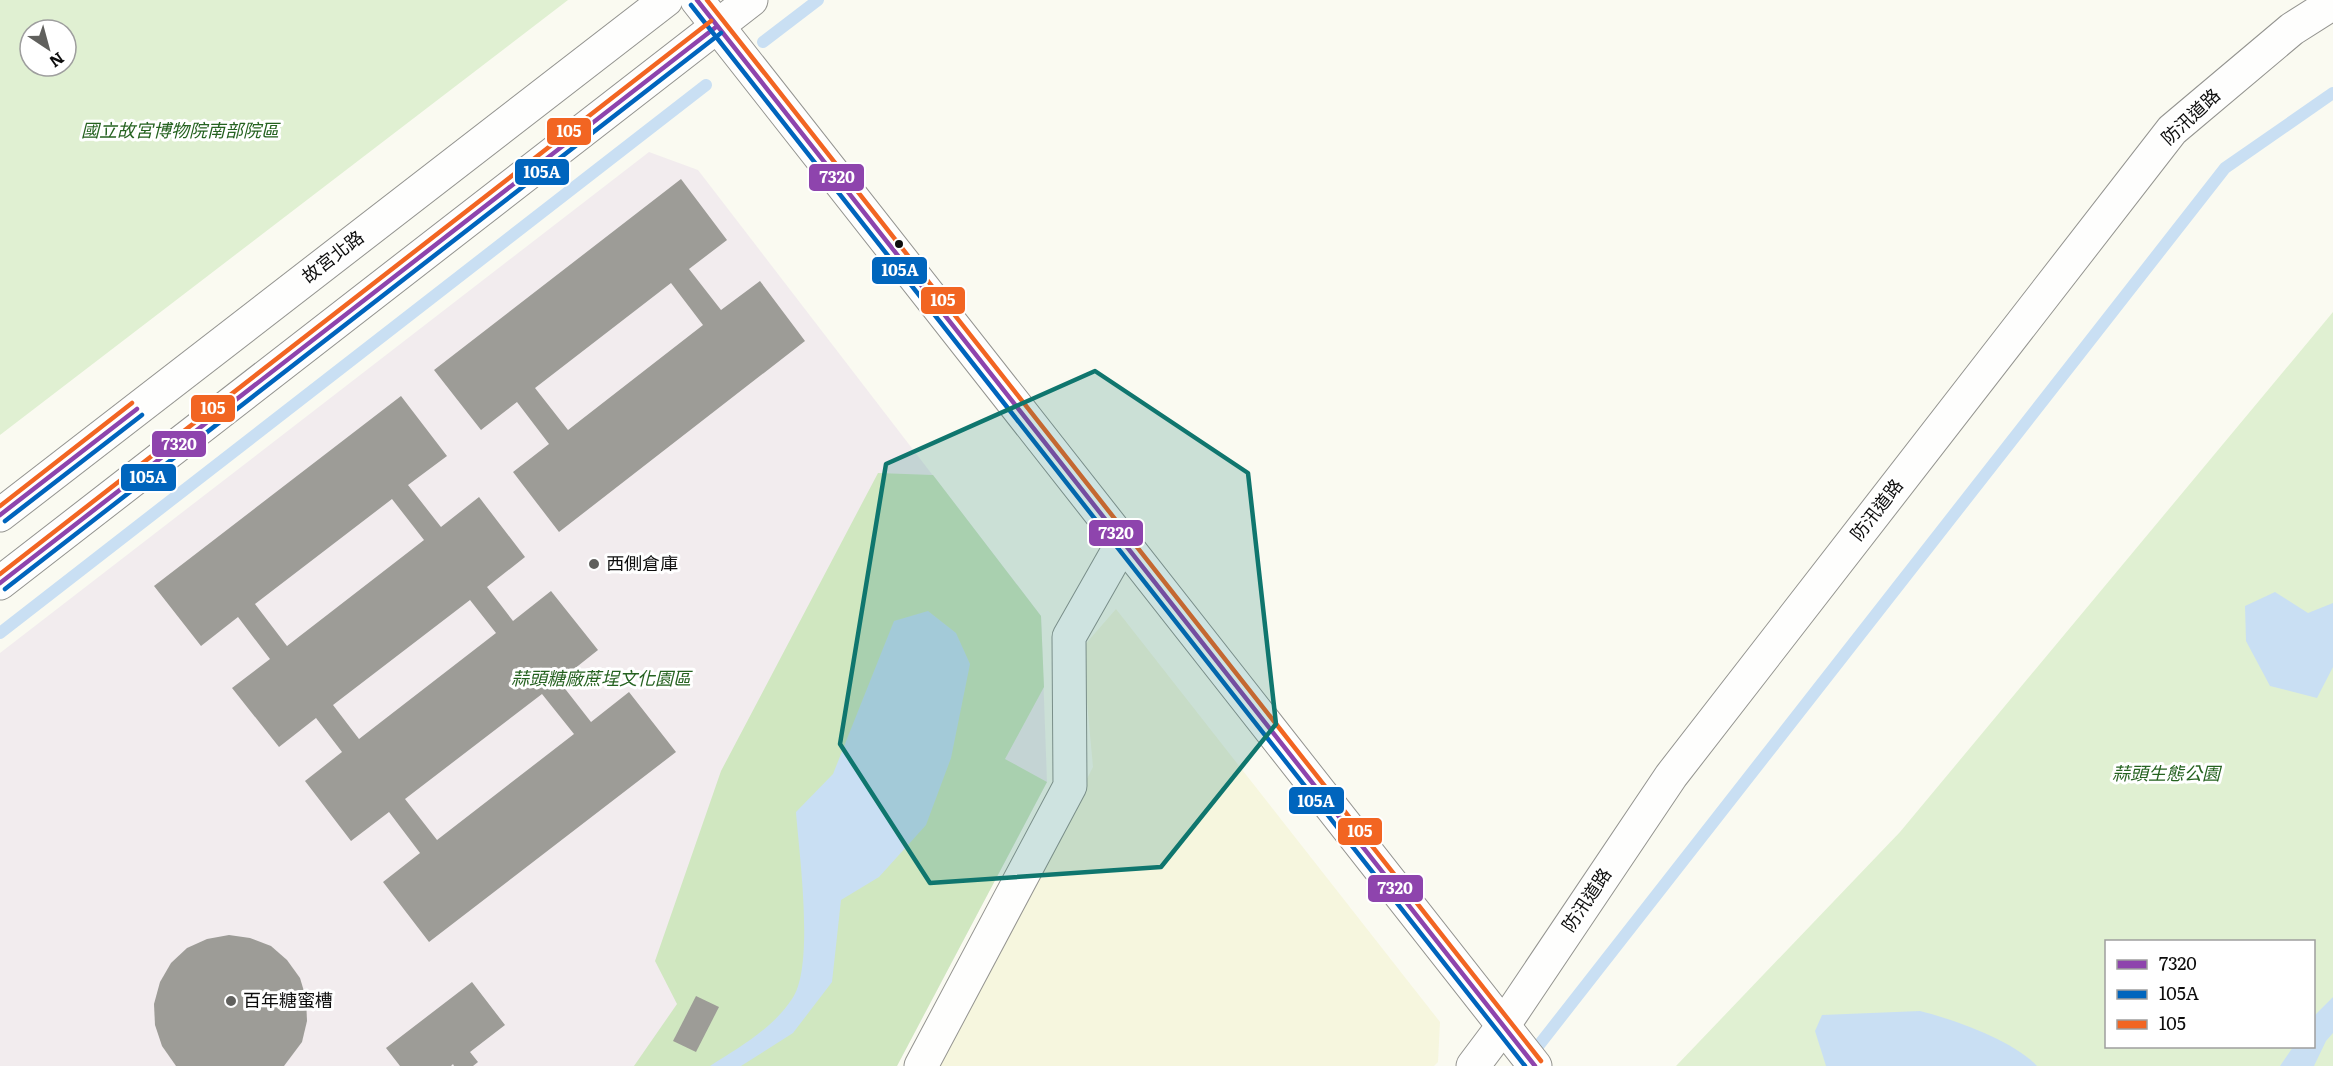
<svg xmlns="http://www.w3.org/2000/svg" width="2333" height="1066" viewBox="0 0 2333 1066" font-family="Literata,'Noto Sans TC',serif">
<rect width="100%" height="100%" fill="#fafaf1"/>
<path fill="#f2ecee" d="M 649,152 L 698,170 L 1041,616 L 1047,782 L 897,1066 L 0,1066 L 0,653 Z"/>
<path fill="#f6f6de" d="M 1116,609 L 1440,1022 L 1438,1062 L 1434,1066 L 938,1066 L 1093,767 L 1082,648 Z"/>
<g fill="#e0f0d2" fill-rule="evenodd">
<path d="M 0,0 L 568,0 L 0,435 ZM 30,30 L 66,30 L 66,66 L 30,66 Z"/>
<path d="M 2333,312 L 2333,1066 L 1676,1066 L 1900,832 ZM 2106,942 L 2314,942 L 2314,1046 L 2106,1046 Z"/>
</g>
<path fill="#d0e7c0" d="M 878,473 L 933,475 L 1041,616 L 1044,687 L 1005,759 L 1047,782 L 897,1066 L 634,1066 L 677,1004 L 655,961 L 721,771 Z"/>
<g fill="#c9dff3">
<path d="M 2275,592 L 2308,613 L 2333,603 L 2333,667 L 2317,698 L 2270,686 L 2246,641 L 2245,606 Z"/>
<path d="M 928,611 L 956,633 L 970,664 L 951,758 L 926,825 L 879,877 L 841,900 L 832,982 L 793,1033 L 741,1066 L 710,1066 C 740,1047 772,1029 792,999 C 815,967 799,853 796,812 L 833,774 L 894,621 Z"/>
<path d="M 2333,997 L 2333,1033 L 2326,1041 L 2314,1066 L 2280,1066 L 2293,1047 L 2314,1046 L 2314,1016 Z"/>
<path d="M 1920,1011 C 1953,1019 2014,1041 2037,1066 L 1826,1066 L 1815,1031 L 1822,1015 Z"/>
</g>
<g fill="none" stroke-linecap="round" stroke-linejoin="round">
<g stroke="#c9dff3" stroke-width="12">
<path d="M 763,42 L 818,0"/>
<path d="M 0,633 L 706,85"/>
<path d="M 1539,1045 L 2225,168 L 2333,93"/>
</g>
</g>
<g fill="#9d9c97" fill-rule="evenodd">
<path d="M 681,179 L 727,240 L 689,269 L 721,310 L 760,281 L 805,341 L 559,532 L 513,472 L 549,444 L 517,402 L 481,430 L 434,370 ZM 671,283 L 703,325 L 568,430 L 535,388 Z"/>
<path d="M 401,396 L 447,456 L 408,485 L 441,527 L 479,497 L 525,557 L 487,587 L 513,621 L 551,591 L 598,650 L 559,681 L 591,722 L 629,692 L 676,752 L 429,942 L 383,882 L 420,853 L 389,812 L 351,841 L 305,781 L 342,752 L 316,718 L 279,747 L 232,688 L 270,659 L 238,617 L 201,646 L 154,586 ZM 392,499 L 424,540 L 287,646 L 255,604 ZM 470,600 L 496,633 L 359,739 L 333,705 ZM 542,694 L 574,734 L 437,840 L 405,799 Z"/>
<path d="M 229,935 L 250,938 L 271,946 L 287,960 L 300,978 L 306,998 L 307,1021 L 302,1042 L 284,1066 L 176,1066 L 162,1046 L 155,1025 L 154,1004 L 160,982 L 171,963 L 187,948 L 207,939 Z"/>
<path d="M 472,982 L 505,1025 L 470,1052 L 478,1062 L 473,1066 L 454,1066 L 453,1064 L 451,1066 L 400,1066 L 386,1048 Z"/>
<path d="M 696,996 L 719,1007 L 696,1052 L 673,1041 Z"/>
</g>
<g fill="none" stroke-linecap="round" stroke-linejoin="round">
<defs>
<g id="minor">
<path d="M 697,0 L 1535,1066"/>
<path d="M 0,515 L 666,0"/>
<path d="M 0,583 L 751,0"/>
<path d="M 921,1066 L 1070,786 L 1069,637 L 1123,542"/>
<path d="M 1473,1066 L 1503,1026 L 1671,776 L 2172,130 L 2292,29 L 2333,3"/>
</g>
</defs>
<use href="#minor" stroke="#949490" stroke-width="35"/>
<use href="#minor" stroke="#fefefd" stroke-width="33"/>
<defs>
<g id="bus-1">
<path d="M 697,0 L 1535,1066"/>
<path d="M 0,515 L 137,409"/>
<path d="M 0,583 L 716,27"/>
</g>
<g id="bus-2">
<path d="M 691,5 L 1525,1066"/>
<path d="M 5,521 L 142,415"/>
<path d="M 5,589 L 721,33"/>
</g>
<g id="bus-3">
<path d="M 707,0 L 1541,1061"/>
<path d="M 0,506 L 132,403"/>
<path d="M 0,574 L 711,21"/>
</g>
</defs>
<use href="#bus-1" stroke="#fff" stroke-width="9"/>
<use href="#bus-2" stroke="#fff" stroke-width="9"/>
<use href="#bus-3" stroke="#fff" stroke-width="9"/>
<use href="#bus-1" stroke="#8e44ad" stroke-width="4.5"/>
<use href="#bus-2" stroke="#0065bd" stroke-width="4.5"/>
<use href="#bus-3" stroke="#f26522" stroke-width="4.5"/>
</g>
<path fill="#0f766e" fill-opacity="0.2" stroke="#0f766e" stroke-width="4.5" stroke-linejoin="round" d="M 1095,371 L 1248,473 L 1276,724 L 1161,867 L 930,883 L 840,744 L 886,464 Z"/>
<circle fill="#0d0d0d" stroke="#fff" stroke-width="2" cx="899" cy="244" r="5"/>
<g fill="#60605d" stroke="#fff" stroke-width="2">
<circle cx="594" cy="564" r="6"/>
<circle cx="231" cy="1001" r="6"/>
</g>
<g text-anchor="middle" stroke-width="6" stroke-linejoin="round" paint-order="stroke">
<g font-size="18" fill="#0d0d0d" stroke="#fff">
<text transform="translate(2191 117) rotate(-43)" y="6">防汛道路</text>
<text transform="translate(333 257) rotate(-38)" y="6">故宮北路</text>
<text transform="translate(1877 510) rotate(-52)" y="6">防汛道路</text>
<text transform="translate(1587 900) rotate(-56)" y="6">防汛道路</text>
</g>
<g font-size="18" font-style="italic" fill="#256220" stroke="#fff">
<text x="180" y="137">國立故宮博物院南部院區</text>
<text x="601" y="685">蒜頭糖廠蔗埕文化園區</text>
<text x="2166" y="780">蒜頭生態公園</text>
</g>
<g font-size="18" fill="#0d0d0d" stroke="#fff" text-anchor="start">
<text x="606" y="570">西側倉庫</text>
<text x="243" y="1007">百年糖蜜槽</text>
</g>
</g>
<g stroke="#fff" stroke-width="2">
<rect x="546" y="117" width="46" height="29" rx="6" fill="#f26522"/>
<rect x="514" y="158" width="56" height="28" rx="6" fill="#0065bd"/>
<rect x="808" y="163" width="57" height="29" rx="6" fill="#8e44ad"/>
<rect x="871" y="256" width="57" height="29" rx="6" fill="#0065bd"/>
<rect x="920" y="286" width="46" height="29" rx="6" fill="#f26522"/>
<rect x="190" y="394" width="46" height="29" rx="6" fill="#f26522"/>
<rect x="151" y="430" width="56" height="28" rx="6" fill="#8e44ad"/>
<rect x="120" y="463" width="57" height="29" rx="6" fill="#0065bd"/>
<rect x="1088" y="519" width="56" height="28" rx="6" fill="#8e44ad"/>
<rect x="1288" y="786" width="57" height="29" rx="6" fill="#0065bd"/>
<rect x="1337" y="817" width="46" height="29" rx="6" fill="#f26522"/>
<rect x="1367" y="874" width="57" height="29" rx="6" fill="#8e44ad"/>
</g>
<g font-size="16" text-anchor="middle" font-weight="bold" fill="#fff">
<text x="569" y="137">105</text>
<text x="542" y="178">105A</text>
<text x="837" y="183">7320</text>
<text x="900" y="276">105A</text>
<text x="943" y="306">105</text>
<text x="213" y="414">105</text>
<text x="179" y="450">7320</text>
<text x="148" y="483">105A</text>
<text x="1116" y="539">7320</text>
<text x="1316" y="807">105A</text>
<text x="1360" y="837">105</text>
<text x="1395" y="894">7320</text>
</g>
<rect x="2105" y="940" width="210" height="108" fill="#ffffff" stroke="#9e9e9e" stroke-width="1.5"/>
<rect x="2117" y="960" width="30" height="9" fill="#8e44ad" stroke="#9e9e9e" stroke-width="1.5"/>
<text x="2159" y="970" font-size="18" fill="#0d0d0d">7320</text>
<rect x="2117" y="990" width="30" height="9" fill="#0065bd" stroke="#9e9e9e" stroke-width="1.5"/>
<text x="2159" y="1000" font-size="18" fill="#0d0d0d">105A</text>
<rect x="2117" y="1020" width="30" height="9" fill="#f26522" stroke="#9e9e9e" stroke-width="1.5"/>
<text x="2159" y="1030" font-size="18" fill="#0d0d0d">105</text>
<g transform="translate(48 48) rotate(144)"><circle r="28" fill="#ffffff" stroke="#9e9e9e" stroke-width="1.5"/>
<path d="M0-4.5L10 22L0 15L-10 22Z" fill="#60605d"/>
<text y="-9" font-size="16" font-weight="bold" text-anchor="middle" fill="#0d0d0d">N</text>
</g>
</svg>
